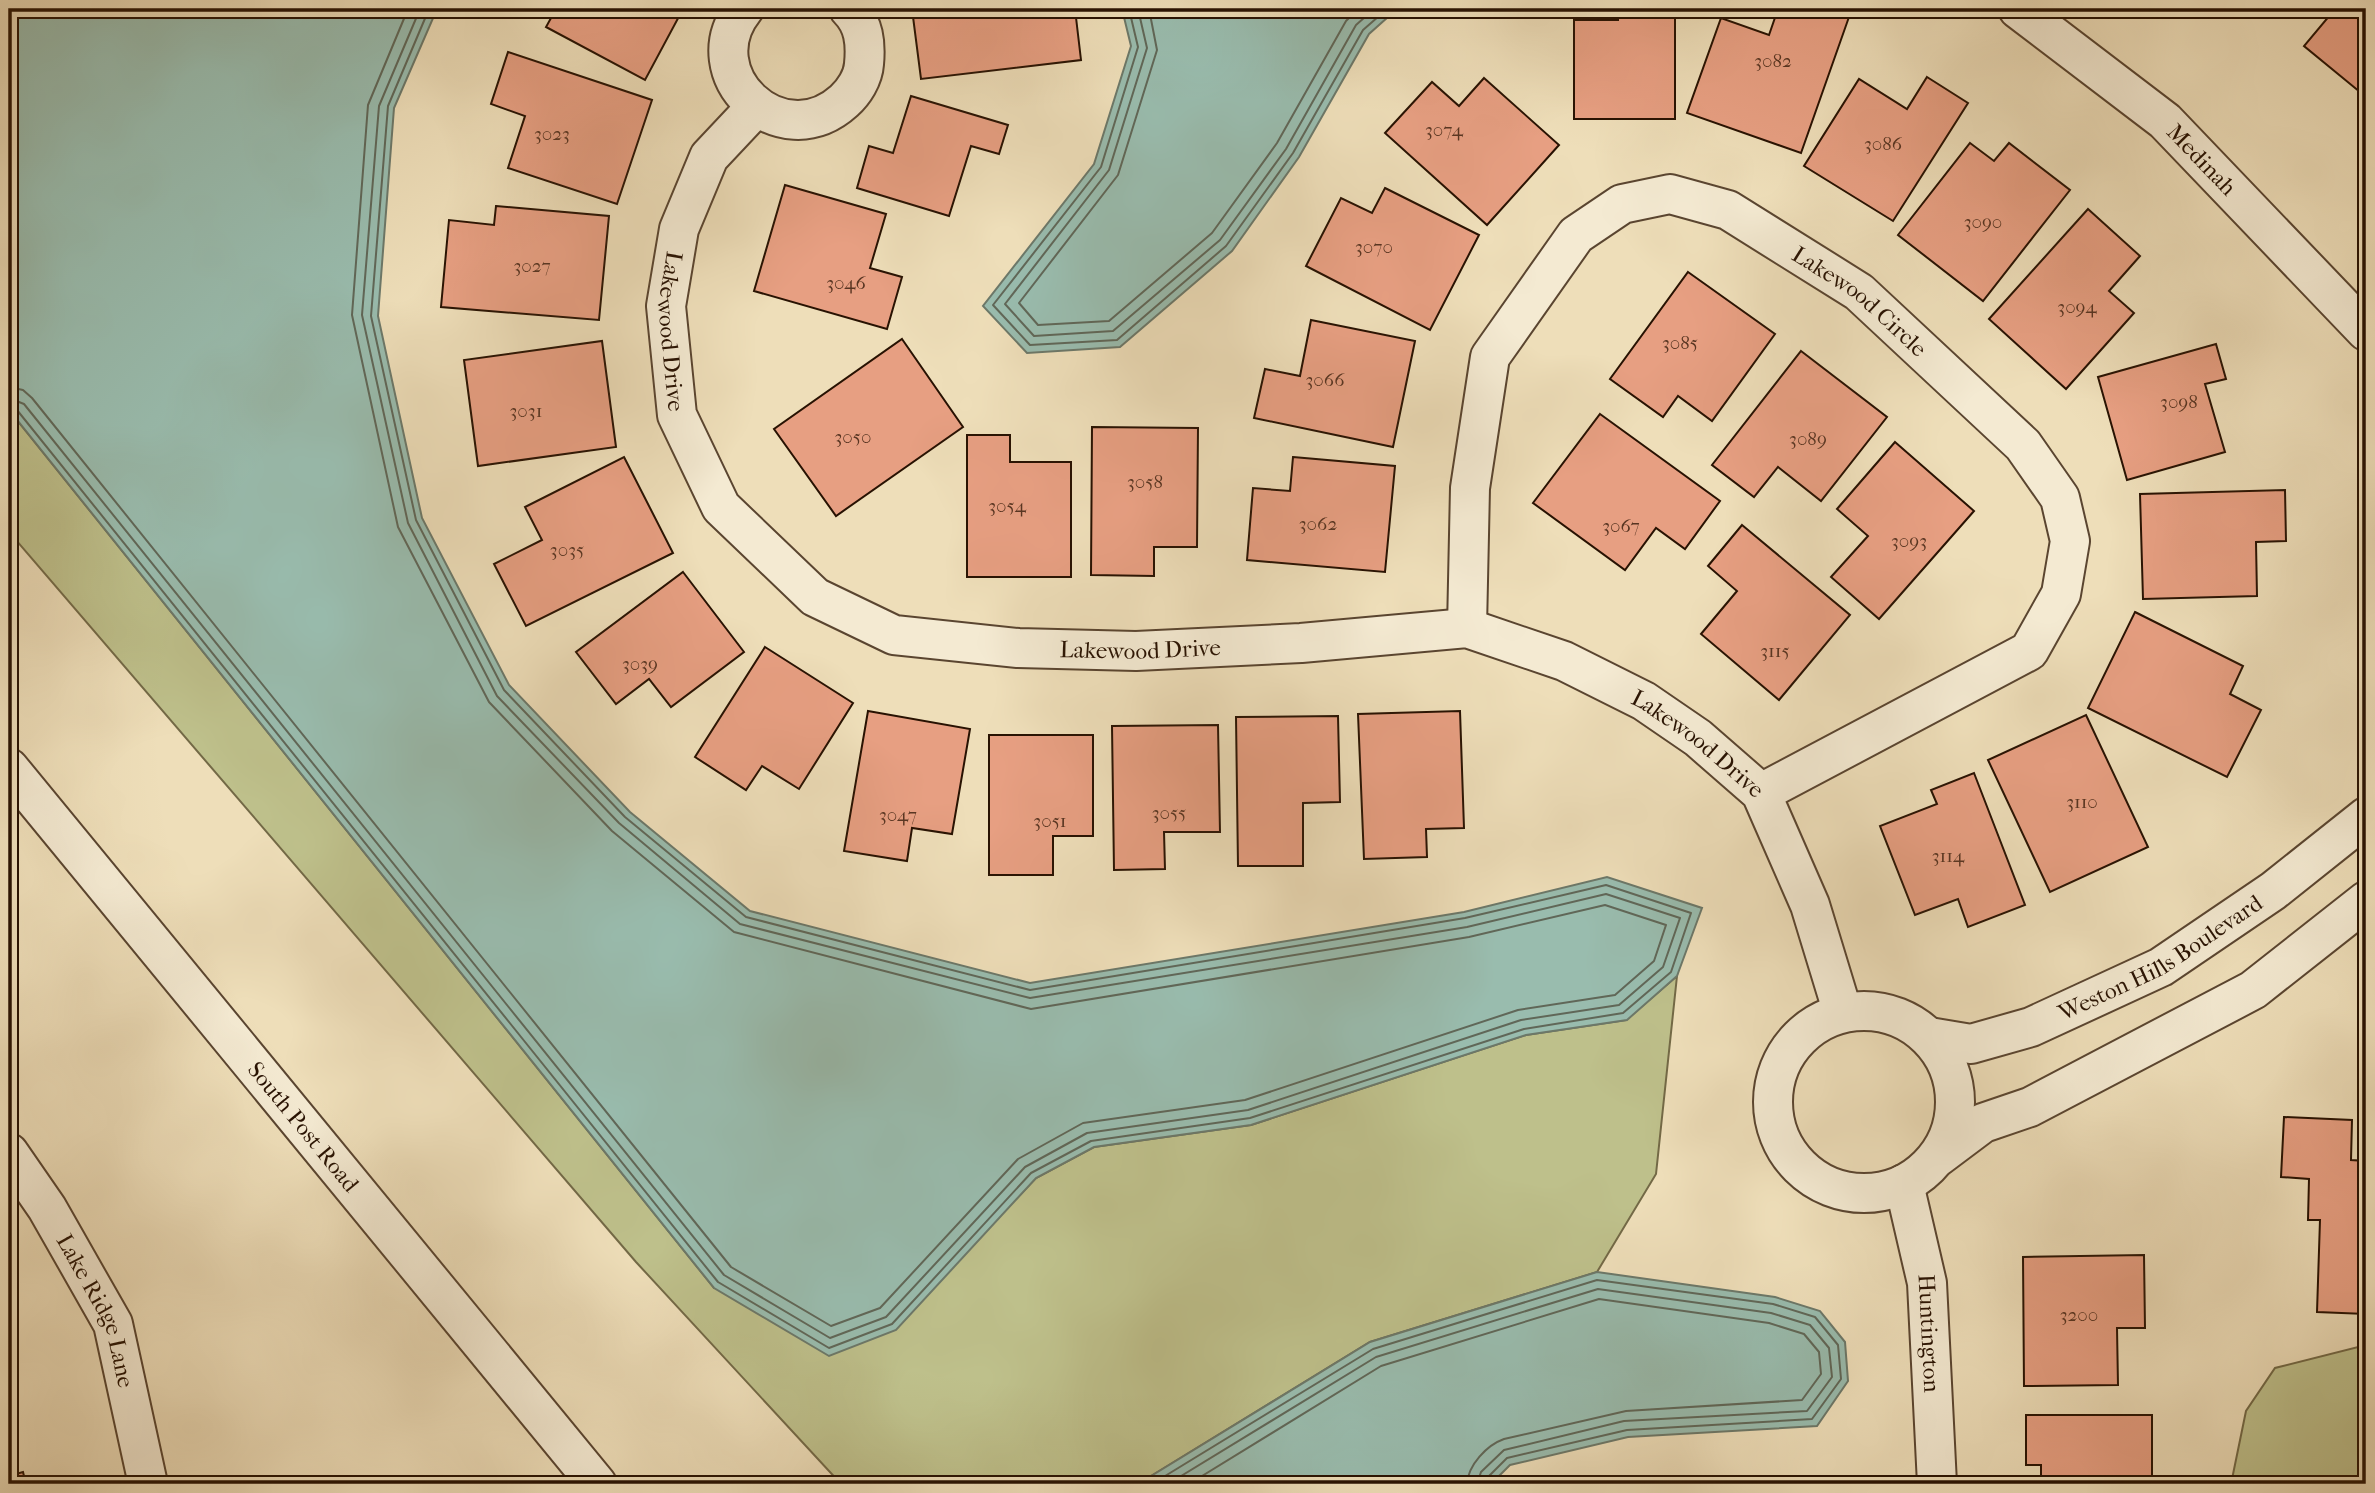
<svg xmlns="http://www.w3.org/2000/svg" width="2375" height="1493" viewBox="0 0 2375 1493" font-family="'IM FELL French Canon',serif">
<rect width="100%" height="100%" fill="#eedeb9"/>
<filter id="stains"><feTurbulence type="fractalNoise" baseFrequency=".00286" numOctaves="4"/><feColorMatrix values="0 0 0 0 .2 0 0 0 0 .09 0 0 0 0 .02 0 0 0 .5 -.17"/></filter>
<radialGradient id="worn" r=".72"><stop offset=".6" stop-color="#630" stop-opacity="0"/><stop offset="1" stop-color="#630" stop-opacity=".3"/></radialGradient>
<g fill="#bec08b" stroke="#736946" stroke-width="2">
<path d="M 9,410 L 714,1288 L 974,1243 L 1036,1178 L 1094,1147 L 1251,1125 L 1526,1035 L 1626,1020 L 1677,976 L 1656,1174 L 1597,1272 L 1370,1342 L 1138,1484 L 841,1484 L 636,1262 L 9,532 Z"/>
<path d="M 2366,1345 L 2366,1484 L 2231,1484 L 2246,1411 L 2275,1368 Z"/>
</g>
<g fill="#99bcae" stroke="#6c7869" stroke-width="2">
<path d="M 9,9 L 437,9 L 394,108 L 378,316 L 422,518 L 509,685 L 630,812 L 750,911 L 1030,983 L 1464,912 L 1607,877 L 1702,908 L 1677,976 L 1627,1020 L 1526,1035 L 1251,1125 L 1094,1147 L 1036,1178 L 896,1330 L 829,1356 L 714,1288 L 9,410 Z"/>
<path d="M 1122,9 L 1397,9 L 1369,34 L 1299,157 L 1232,251 L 1120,347 L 1027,353 L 983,306 L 1094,164 L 1131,46 Z"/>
<path d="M 1597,1272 L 1775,1297 L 1820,1311 L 1845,1342 L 1848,1381 L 1817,1426 L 1628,1437 L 1510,1465 L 1491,1484 L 1138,1484 L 1370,1342 Z"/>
</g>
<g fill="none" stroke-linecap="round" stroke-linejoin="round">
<g stroke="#606758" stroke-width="2">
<path d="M 1129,9 L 1138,47 L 1101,167 L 993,305 L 1030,345 L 1117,340 L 1226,246 L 1293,153 L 1363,30 L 1387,9"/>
<path d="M 1138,9 L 1147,48 L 1109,170 L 1005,304 L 1034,336 L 1113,331 L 1220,240 L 1286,149 L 1356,25 L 1374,9"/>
<path d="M 1149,9 L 1157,50 L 1118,175 L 1019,303 L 1038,325 L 1109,321 L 1212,233 L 1277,143 L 1346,21 L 1358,9"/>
<path d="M 9,387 L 23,390 L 32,398 L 731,1267 L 831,1326 L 880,1308 L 1018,1159 L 1083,1123 L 1245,1100 L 1518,1010 L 1615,995 L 1654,961 L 1666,925 L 1605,905 L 1469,937 L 1031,1009 L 734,932 L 612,831 L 489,702 L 398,527 L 352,315 L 368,105 L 408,9"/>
<path d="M 9,398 L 24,404 L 724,1275 L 830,1338 L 886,1317 L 1025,1167 L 1087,1133 L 1248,1110 L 1521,1020 L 1619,1005 L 1663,967 L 1680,918 L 1606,894 L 1467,927 L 1030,998 L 740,924 L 619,823 L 497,696 L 408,523 L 362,315 L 379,106 L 420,9"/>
<path d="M 9,407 L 17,410 L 718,1282 L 829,1348 L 892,1324 L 1031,1173 L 1091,1141 L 1250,1118 L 1524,1029 L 1623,1013 L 1671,972 L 1691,913 L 1606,885 L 1465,918 L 1030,990 L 746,917 L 625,817 L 504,690 L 416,520 L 371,316 L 388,106 L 429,9"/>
<path d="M 1152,1484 L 1373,1349 L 1597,1280 L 1773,1304 L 1815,1317 L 1838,1345 L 1841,1379 L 1812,1419 L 1627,1430 L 1507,1458 L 1488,1477 L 1486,1484"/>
<path d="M 1168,1484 L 1376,1357 L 1598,1289 L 1771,1313 L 1810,1325 L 1829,1348 L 1832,1377 L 1807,1411 L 1624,1421 L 1504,1450 L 1481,1472 L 1477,1484"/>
<path d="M 1189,1484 L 1381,1366 L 1599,1299 L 1769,1323 L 1804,1334 L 1819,1352 L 1821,1374 L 1802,1400 L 1626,1411 L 1504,1439 C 1487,1445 1468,1465 1467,1484"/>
</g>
</g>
<g fill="#e79f82" stroke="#281202" stroke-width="2">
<path d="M 556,9 L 683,9 L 645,80 L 546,27 Z"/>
<path d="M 912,9 L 1075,9 L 1081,60 L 921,79 Z"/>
<path d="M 1618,9 L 1675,9 L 1675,119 L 1574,119 L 1574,20 L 1618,20 Z"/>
<path d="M 1778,9 L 1825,9 L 1849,17 L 1801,153 L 1687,113 L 1721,18 L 1769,35 Z"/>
<path d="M 2335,9 L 2366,9 L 2366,97 L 2304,46 Z"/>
<path d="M 508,52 L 652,100 L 617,204 L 508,168 L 525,116 L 491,104 Z"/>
<path d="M 1927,77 L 1968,103 L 1893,221 L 1804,166 L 1859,79 L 1907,109 Z"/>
<path d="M 1484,78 L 1559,145 L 1487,225 L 1385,133 L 1432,82 L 1459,106 Z"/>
<path d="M 911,96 L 1008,125 L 999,154 L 971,146 L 949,216 L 857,188 L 869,146 L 893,153 Z"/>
<path d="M 1970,143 L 1994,161 L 2009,143 L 2070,190 L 1983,301 L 1898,235 Z"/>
<path d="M 785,185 L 886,214 L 870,268 L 902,277 L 887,329 L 754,291 Z"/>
<path d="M 1385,188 L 1479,235 L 1430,330 L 1306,266 L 1341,198 L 1372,213 Z"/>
<path d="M 496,206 L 609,216 L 599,320 L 441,307 L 449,220 L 494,225 Z"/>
<path d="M 2088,209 L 2140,256 L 2109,291 L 2134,313 L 2066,389 L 1989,319 Z"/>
<path d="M 1688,272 L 1775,334 L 1712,421 L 1678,396 L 1663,417 L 1610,379 Z"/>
<path d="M 1311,320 L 1415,341 L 1393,447 L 1254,418 L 1265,369 L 1300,376 Z"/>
<path d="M 902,339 L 963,427 L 836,516 L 774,429 Z"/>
<path d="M 602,341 L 616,447 L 478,466 L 464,360 Z"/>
<path d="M 2216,344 L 2226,379 L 2205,384 L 2225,452 L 2127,480 L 2098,377 Z"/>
<path d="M 1801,351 L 1887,417 L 1821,501 L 1778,467 L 1754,497 L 1712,465 Z"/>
<path d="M 1600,414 L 1720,501 L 1685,549 L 1656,528 L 1625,570 L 1533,503 Z"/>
<path d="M 1092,427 L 1198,428 L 1197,547 L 1154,547 L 1154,576 L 1091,575 Z"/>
<path d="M 967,435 L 1010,435 L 1010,462 L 1071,462 L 1071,577 L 967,577 Z"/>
<path d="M 1895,442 L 1974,511 L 1879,619 L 1831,577 L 1868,536 L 1837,509 Z"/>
<path d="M 624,457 L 673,553 L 526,626 L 494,564 L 542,540 L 525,507 Z"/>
<path d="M 1293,457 L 1395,466 L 1385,572 L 1247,560 L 1253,488 L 1290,491 Z"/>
<path d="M 2285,490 L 2286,541 L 2256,542 L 2257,596 L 2143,599 L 2140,494 Z"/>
<path d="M 1742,525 L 1850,615 L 1779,700 L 1701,634 L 1737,591 L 1708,566 Z"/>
<path d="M 683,572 L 744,652 L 671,707 L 649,679 L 616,704 L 576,652 Z"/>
<path d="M 2135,612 L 2243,666 L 2230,694 L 2261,710 L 2227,777 L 2088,708 Z"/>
<path d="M 765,647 L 853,703 L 799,789 L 762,766 L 746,790 L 695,757 Z"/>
<path d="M 868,711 L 970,729 L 952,834 L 912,828 L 907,861 L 844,851 Z"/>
<path d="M 1460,711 L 1464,828 L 1426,829 L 1427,857 L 1364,859 L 1358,714 Z"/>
<path d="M 2086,715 L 2148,847 L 2050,892 L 1988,760 Z"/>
<path d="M 1338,716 L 1340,802 L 1303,803 L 1303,866 L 1238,866 L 1236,717 Z"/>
<path d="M 1218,725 L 1220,832 L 1164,832 L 1165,869 L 1114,870 L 1112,726 Z"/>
<path d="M 989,735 L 1093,735 L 1093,836 L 1053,836 L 1053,875 L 989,875 Z"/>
<path d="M 1974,773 L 2025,905 L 1968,927 L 1958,899 L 1915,915 L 1880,826 L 1937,804 L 1931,790 Z"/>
<path d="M 2284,1117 L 2352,1120 L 2351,1160 L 2366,1161 L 2366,1314 L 2317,1312 L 2320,1220 L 2308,1220 L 2309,1179 L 2281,1177 Z"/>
<path d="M 2144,1255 L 2145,1328 L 2117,1328 L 2118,1385 L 2024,1386 L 2023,1257 Z"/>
<path d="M 2026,1415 L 2152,1415 L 2152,1484 L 2041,1484 L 2041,1465 L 2026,1465 Z"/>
<path d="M 23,1472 L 26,1484 L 9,1484 L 9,1476 Z"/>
</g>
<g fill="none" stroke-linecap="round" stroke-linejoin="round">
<defs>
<g id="minor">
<path d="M 744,9 C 692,74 781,158 844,101 C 854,92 863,78 864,64 C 866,43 864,24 849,9"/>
<path id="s1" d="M 2018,9 L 2165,121 L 2366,331"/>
<path id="s2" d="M 756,107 L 709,157 L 679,229 L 666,306 L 677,415 L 721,507 L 815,597 L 894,635 L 1018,648 L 1136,651 L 1301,643 L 1467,628 L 1564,661 L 1644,701 L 1698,738 L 1761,793 L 1810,905 L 1842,1010"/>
<path id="s3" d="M 1467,628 L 1470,488 L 1490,357 L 1576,235 L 1622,204 L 1670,194 L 1728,210 L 1859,292 L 2023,445 L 2060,498 L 2070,541 L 2061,594 L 2029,651 L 1761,793"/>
<path id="s4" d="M 9,768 L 597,1484"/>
<circle cx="1864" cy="1102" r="91"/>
<path id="s5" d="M 1929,1037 L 1971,1044 L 2031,1027 L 2161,967 L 2273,891 L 2366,817"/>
<path id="s6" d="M 9,1153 L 47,1208 L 113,1324 L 148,1484"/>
<path d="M 1939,1156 L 1983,1123 L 2030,1107 L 2253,990 L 2366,901"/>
<path id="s7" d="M 1904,1184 L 1927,1283 L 1937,1484"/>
</g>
</defs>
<use href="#minor" stroke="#5a4530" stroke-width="42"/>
<use href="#minor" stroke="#f4ead2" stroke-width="38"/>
</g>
<g text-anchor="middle" stroke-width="5" stroke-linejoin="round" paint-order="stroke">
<g font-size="19" fill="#583522">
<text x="1773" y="67">3082</text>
<text x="1444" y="136">3074</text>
<text x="552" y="140">3023</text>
<text x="1883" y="150">3086</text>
<text x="1983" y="228">3090</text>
<text x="1374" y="253">3070</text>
<text x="532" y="272">3027</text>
<text x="846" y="289">3046</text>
<text x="2077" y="313">3094</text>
<text x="1680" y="349">3085</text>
<text x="1325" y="386">3066</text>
<text x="2179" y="408">3098</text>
<text x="526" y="417">3031</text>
<text x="853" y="443">3050</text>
<text x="1808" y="445">3089</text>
<text x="1145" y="488">3058</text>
<text x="1007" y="512">3054</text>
<text x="1318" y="530">3062</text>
<text x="1621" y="532">3067</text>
<text x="1909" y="547">3093</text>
<text x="567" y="556">3035</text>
<text x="1775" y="657">3115</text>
<text x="640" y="670">3039</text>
<text x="2082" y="808">3110</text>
<text x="1169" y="819">3055</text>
<text x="898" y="821">3047</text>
<text x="1050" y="827">3051</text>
<text x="1948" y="862">3114</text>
<text x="2079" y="1321">3200</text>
</g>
<g font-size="23" fill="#281202" stroke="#f4ead2">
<text dy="8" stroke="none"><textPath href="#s1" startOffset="238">Medinah</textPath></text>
<text dy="8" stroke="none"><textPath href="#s3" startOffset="747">Lakewood Circle</textPath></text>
<text dy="8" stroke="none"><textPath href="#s2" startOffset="250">Lakewood Drive</textPath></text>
<text dy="8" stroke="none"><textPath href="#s2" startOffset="901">Lakewood Drive</textPath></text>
<text dy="8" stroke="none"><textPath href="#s2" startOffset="1489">Lakewood Drive</textPath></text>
<text dy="8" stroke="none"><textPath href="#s5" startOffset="252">Weston Hills Boulevard</textPath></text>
<text dy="8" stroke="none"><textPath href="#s4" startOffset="464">South Post Road</textPath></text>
<text dy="8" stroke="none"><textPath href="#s6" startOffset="182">Lake Ridge Lane</textPath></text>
<text dy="8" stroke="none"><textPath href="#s7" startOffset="152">Huntington</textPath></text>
</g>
</g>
<rect width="2375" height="1493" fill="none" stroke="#eedeb9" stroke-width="35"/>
<rect x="10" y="10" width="2354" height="1472" fill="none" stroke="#281202" stroke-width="3.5"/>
<rect x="18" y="18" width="2340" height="1458" fill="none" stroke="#281202" stroke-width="2"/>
<rect width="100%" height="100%" filter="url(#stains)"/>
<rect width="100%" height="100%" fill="url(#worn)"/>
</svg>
